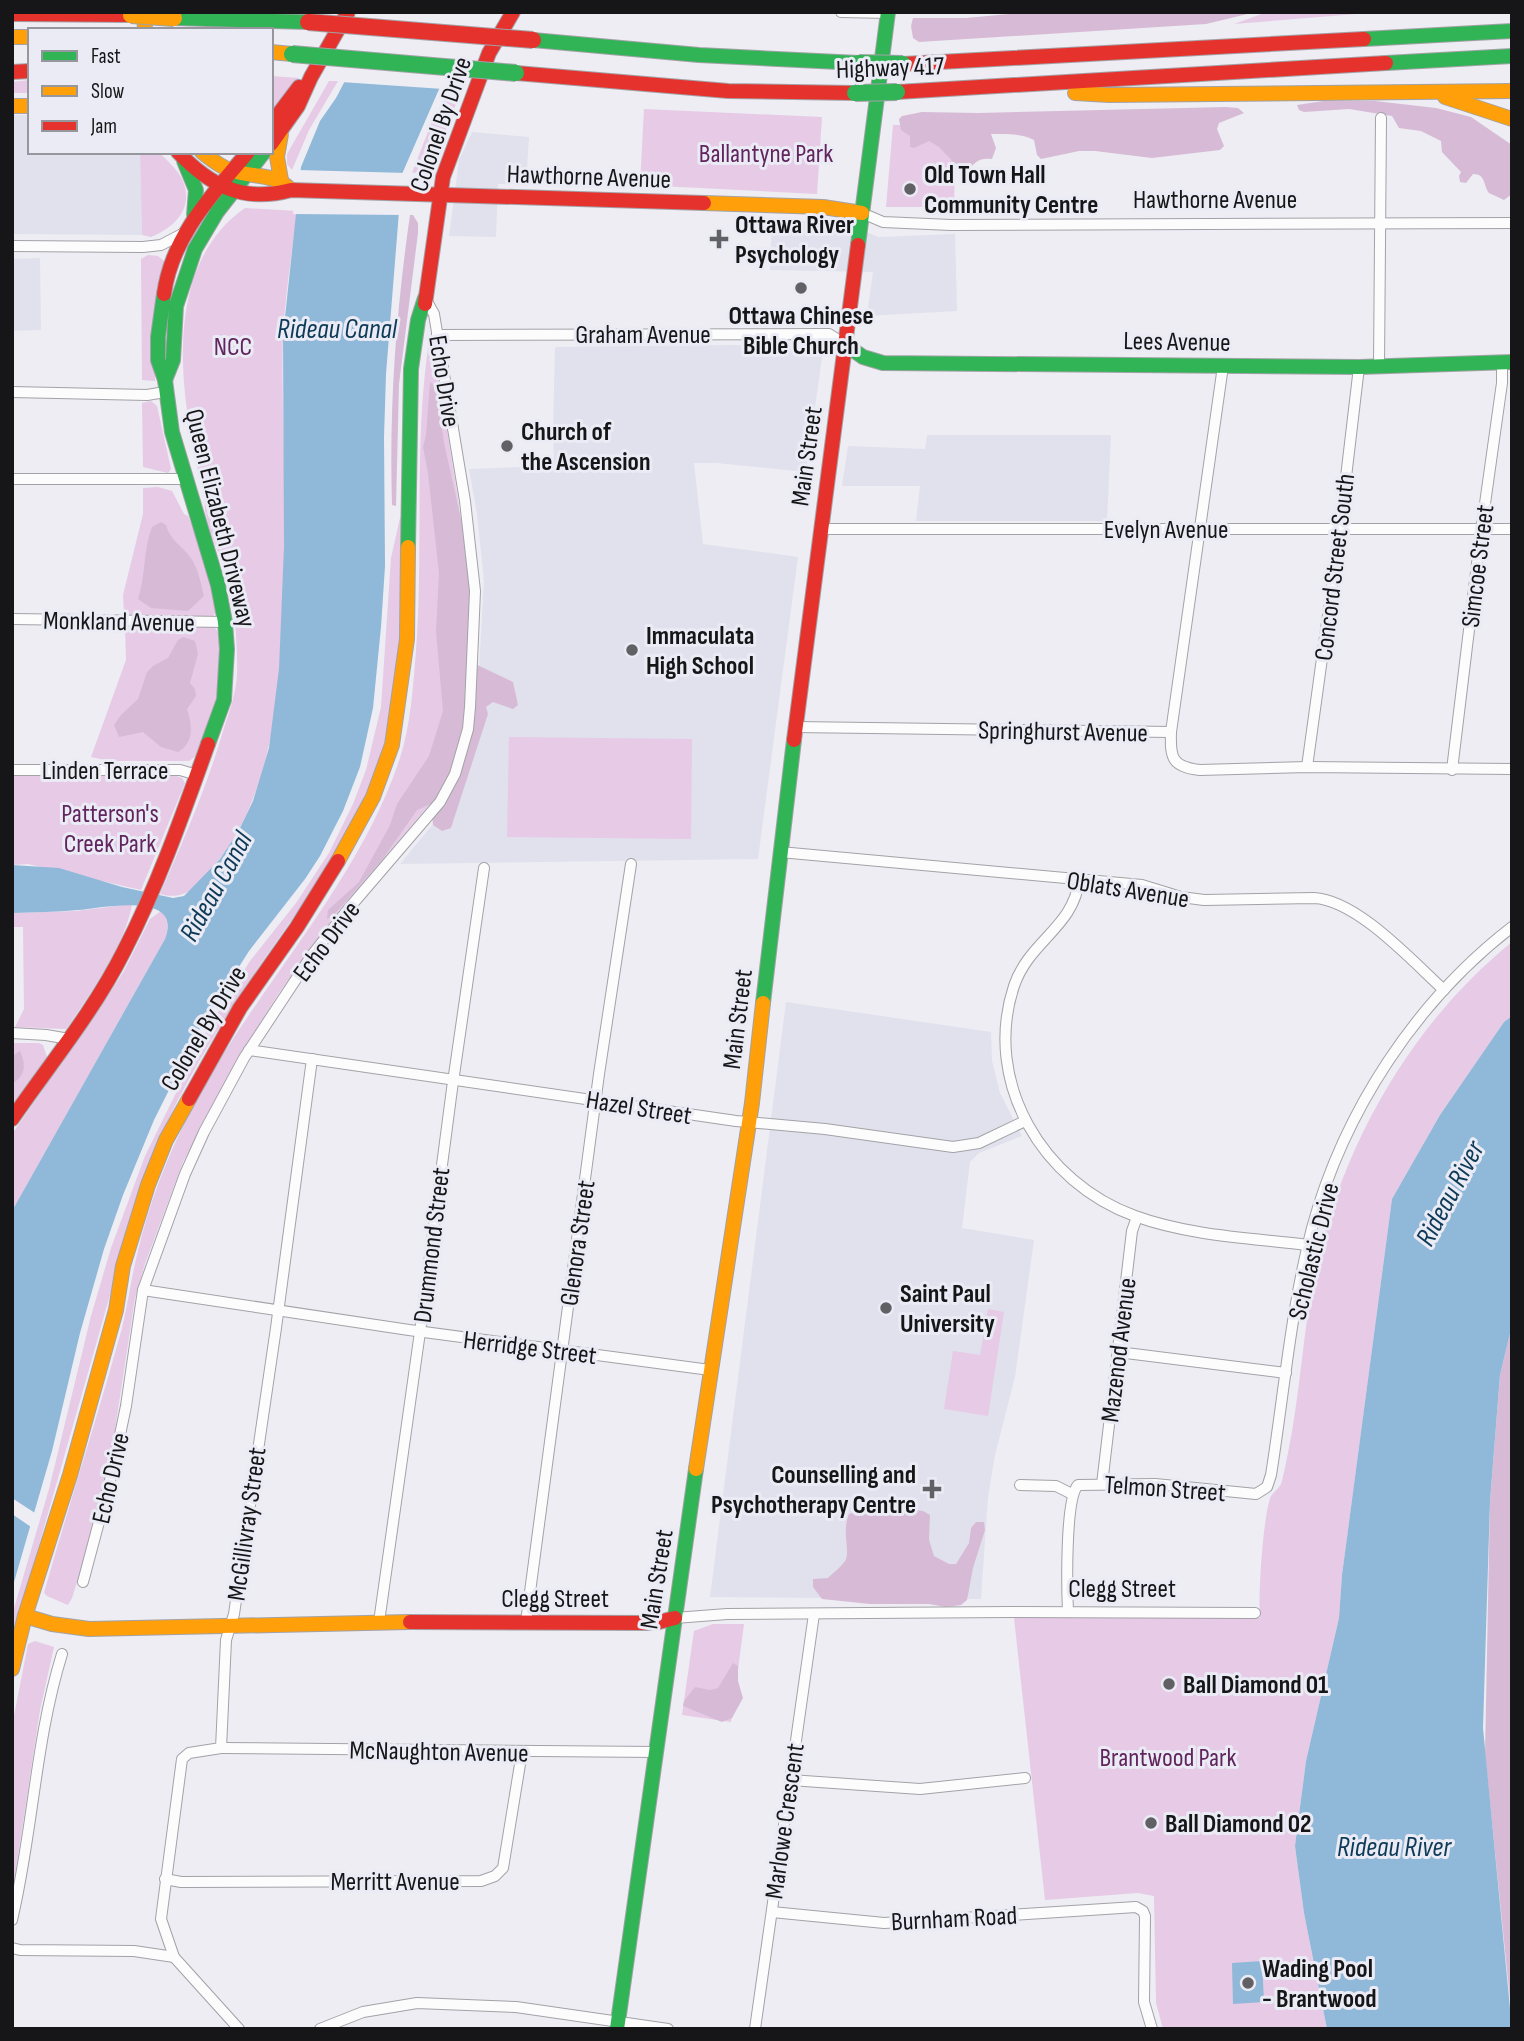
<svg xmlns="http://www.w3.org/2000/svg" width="1524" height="2041" viewBox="0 0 1524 2041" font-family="'Sofia Sans Condensed',sans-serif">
<rect width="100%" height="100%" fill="#ededf3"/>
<g fill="#e1e1ed">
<path d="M 12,115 L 30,115 L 30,152 L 140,152 L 142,235 L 12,234 Z"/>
<path d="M 472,132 L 529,137 L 526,184 L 498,184 L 496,237 L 449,236 L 459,160 Z"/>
<path d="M 772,220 L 842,223 L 879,237 L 955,234 L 957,311 L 867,316 L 873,272 L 770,270 Z"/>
<path d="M 40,258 L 41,330 L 12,331 L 12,259 Z"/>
<path d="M 730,345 L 818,347 L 822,357 L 806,472 L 716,463 L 694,463 L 703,544 L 798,557 L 758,859 L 400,864 L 452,801 L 476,720 L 484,581 L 477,514 L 469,469 L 554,466 L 553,429 L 555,347 Z"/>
<path d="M 927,435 L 1111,435 L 1107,521 L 916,521 L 920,486 L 842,486 L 848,446 L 925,449 Z"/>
<path d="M 786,1002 L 991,1032 L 992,1061 L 1000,1093 L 1022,1136 L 979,1153 L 970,1162 L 962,1228 L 1034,1240 L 1015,1377 L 995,1455 L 988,1497 L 981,1599 L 710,1597 Z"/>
</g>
<g fill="#e6cae6">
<path d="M 1267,12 L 1381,12 L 1234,24 Z"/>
<path d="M 271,76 L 299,78 L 271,114 Z"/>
<path d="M 30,80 L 30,93 L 12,93 L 12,82 Z"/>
<path d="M 329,81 L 338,81 L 309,130 L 292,170 L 287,164 L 287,154 Z"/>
<path d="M 449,90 L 461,91 L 433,164 L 427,171 L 412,173 L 431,124 Z"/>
<path d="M 644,109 L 822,117 L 817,194 L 640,185 Z"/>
<path d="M 893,125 L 956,125 L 954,207 L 886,207 Z"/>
<path d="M 140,152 L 159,152 C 166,160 176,168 181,177 C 196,206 176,227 151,237 L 142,235 Z"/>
<path d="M 245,208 L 297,211 C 292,253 285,295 283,337 C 278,486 316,751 212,868 C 195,887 186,901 160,894 C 183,841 207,787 223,731 C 229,713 236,694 237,675 C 238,645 235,614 229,585 C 223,561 211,539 206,515 C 204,508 205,501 204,494 C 181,407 158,268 245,208 Z"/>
<path d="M 148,255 L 158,256 L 165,262 L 154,316 L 155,381 L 142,380 L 141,259 Z"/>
<path d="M 430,335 L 432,336 L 458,499 L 466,561 L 435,798 L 334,917 L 279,993 L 244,1049 L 183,1162 L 145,1264 L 135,1298 L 112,1449 L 91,1538 L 72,1598 L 68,1605 L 47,1596 L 44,1593 C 69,1504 98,1416 122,1328 C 128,1304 131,1279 137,1255 C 149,1202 169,1152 194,1104 C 256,988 359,883 400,758 C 411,724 413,686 416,651 C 424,546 413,439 430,335 Z"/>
<path d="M 151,401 L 157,406 L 171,469 L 168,473 L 143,467 L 142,403 Z"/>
<path d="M 158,487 L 172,491 L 184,514 L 188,516 L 204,556 L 217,610 L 212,618 L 142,618 L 124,613 L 123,595 L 143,514 L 143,488 Z"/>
<path d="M 400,518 L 403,518 C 402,597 403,701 375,775 C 345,852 291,918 246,986 C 184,1080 139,1163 116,1274 L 12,1640 L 12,1615 L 49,1489 L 91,1316 L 111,1248 L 145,1156 L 207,1030 L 250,961 L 296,903 L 329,853 L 353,804 L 366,770 L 381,707 L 391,558 Z"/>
<path d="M 206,627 L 214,627 C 233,644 211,735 197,754 C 196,756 191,760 189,761 L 110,761 L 91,757 L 126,660 L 125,628 Z"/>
<path d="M 509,737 L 692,739 L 691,839 L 507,837 Z"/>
<path d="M 98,775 L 176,776 L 182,778 L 185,783 L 141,890 L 28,864 L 12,865 L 12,776 Z"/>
<path d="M 132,904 C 126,943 89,996 66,1029 L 15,1027 L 24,1009 L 23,927 L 12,927 L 12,913 L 76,911 Z"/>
<path d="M 161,911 C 169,920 169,928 165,939 L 12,1211 L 12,1134 L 98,1011 L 124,971 L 150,919 Z"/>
<path d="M 1512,942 L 1512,1016 L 1504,1022 L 1440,1115 L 1392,1199 L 1342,1575 L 1339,1618 L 1306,1761 L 1295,1846 L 1304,1913 L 1327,2029 L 1163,2029 L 1156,2003 L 1154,1896 L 1138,1893 L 1045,1900 L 1014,1618 L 1260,1618 C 1258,1596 1263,1515 1271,1496 C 1274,1492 1279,1488 1281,1484 C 1284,1474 1286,1462 1288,1453 C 1301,1390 1303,1326 1317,1263 C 1345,1140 1413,1022 1512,942 Z"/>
<path d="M 12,1043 L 39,1043 L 43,1045 L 47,1057 L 12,1107 Z"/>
<path d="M 988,1309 L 1004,1312 L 988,1416 L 944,1409 L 953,1351 L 980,1355 Z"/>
<path d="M 713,1624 L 744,1624 L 731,1722 L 682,1715 L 694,1631 Z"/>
<path d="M 35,1641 L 54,1647 L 40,1710 L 12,1895 L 12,1726 L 28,1644 Z"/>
</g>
<g fill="#d7bbd6">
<path d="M 1256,12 L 1206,24 L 919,42 L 913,38 L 911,26 L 913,18 L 966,18 L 1009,14 Z"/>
<path d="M 1323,101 L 1375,101 L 1436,108 L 1471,117 L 1512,145 L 1512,194 L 1504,200 L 1489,193 C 1483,185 1486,174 1473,174 L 1466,183 L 1460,182 L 1459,176 L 1461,172 L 1442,152 L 1441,141 L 1421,131 L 1399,128 L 1392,116 L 1349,109 L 1304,112 L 1299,110 L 1297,105 Z"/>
<path d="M 1226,107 L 1238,108 L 1244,113 L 1219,123 L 1217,129 L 1224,146 L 1220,150 L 1152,158 L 1095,151 L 1079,151 L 1041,159 L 1037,155 L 1034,140 C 1020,133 1006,134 991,134 L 996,148 L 992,159 C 976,158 977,163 966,171 L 962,171 L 939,147 L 929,141 L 914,148 L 910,147 L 910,136 L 901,130 L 899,119 L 902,116 L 922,112 L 978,113 Z"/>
<path d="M 410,215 L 413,215 L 418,223 L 418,233 L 399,384 L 396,506 L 392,505 C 389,407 396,312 410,215 Z"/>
<path d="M 430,382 L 436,387 L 444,443 L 471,564 L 472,583 L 467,655 L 469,661 L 513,682 L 518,705 L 513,709 L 493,702 L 486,707 L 488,714 L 451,828 L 442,831 L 433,825 L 431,804 L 417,810 L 382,860 L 333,916 L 327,919 L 328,910 L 359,882 L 390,825 L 397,804 L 429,756 L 443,711 L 436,631 L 439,573 L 428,473 L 423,447 L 426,435 Z"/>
<path d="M 161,522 L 166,525 C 171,542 181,544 190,557 C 198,567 201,584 204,596 L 188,611 L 151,608 L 138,599 C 146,575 143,550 152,527 Z"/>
<path d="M 183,637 L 195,641 L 198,654 L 190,683 L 195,689 L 196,696 L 187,709 C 192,725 195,742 178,752 L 161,747 L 143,732 L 119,737 L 114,725 L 121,715 L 138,699 L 147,672 L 153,666 L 168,658 L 178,640 Z"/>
<path d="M 20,1051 C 26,1065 26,1075 12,1084 L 12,1056 Z"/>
<path d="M 1512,1325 L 1512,2020 L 1485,1753 L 1490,1501 L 1500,1375 Z"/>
<path d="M 887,1506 L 923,1511 L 930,1515 L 929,1540 L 934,1556 L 949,1564 L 956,1564 L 969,1543 L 971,1528 L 976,1522 L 984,1522 L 985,1530 L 973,1568 L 967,1600 L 961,1605 L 946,1607 L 929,1604 L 870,1604 L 822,1599 L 813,1587 L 813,1579 L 828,1578 C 833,1573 841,1567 845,1561 C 851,1551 841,1533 849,1514 C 862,1508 873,1509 887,1506 Z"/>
<path d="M 733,1663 L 738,1666 L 738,1681 L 743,1698 L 732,1718 L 722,1722 L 683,1706 L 684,1701 L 695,1687 L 710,1690 L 718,1688 Z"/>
</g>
<g fill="#90b8d8">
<path d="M 381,12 L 479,12 L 440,87 L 402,174 L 386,374 L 384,437 L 385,566 L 381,627 L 373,708 L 360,767 L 343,811 L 320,856 L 305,879 L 249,951 L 199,1030 L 154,1120 L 123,1195 L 104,1249 L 80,1333 L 52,1451 L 12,1589 L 12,1211 L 165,939 C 184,890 101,908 78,910 C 56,912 34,912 12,913 L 12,865 L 59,868 L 122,887 L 173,898 L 184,896 L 220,859 L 238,832 L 253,801 L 269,748 L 279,669 L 284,547 L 283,336 L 301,167 L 320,121 L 336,98 Z"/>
<path d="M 1512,1016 L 1512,1325 L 1500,1375 L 1490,1501 L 1483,1728 L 1512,2029 L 1327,2029 L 1304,1913 L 1295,1846 L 1306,1761 L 1339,1618 L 1342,1575 L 1392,1199 L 1440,1115 L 1504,1022 Z"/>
<path d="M 1262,1961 L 1264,2002 L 1233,2004 L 1232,1963 Z"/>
</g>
<g fill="#ededf3">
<path d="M 377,12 L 474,12 L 482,13 L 443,89 L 341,82 Z"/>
<path d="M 298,170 L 407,173 L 404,215 L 293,214 Z"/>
<path d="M 12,1498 L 38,1515 L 34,1529 L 12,1514 Z"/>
</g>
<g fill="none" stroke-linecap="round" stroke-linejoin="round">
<defs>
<g id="street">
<path d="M 841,12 L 888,13"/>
<path d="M 862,213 L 883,222 L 951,225 L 1512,223"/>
<path d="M 12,246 L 143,247 L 161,245 L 184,233"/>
<path d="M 437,335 L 829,334 L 846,345"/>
<path d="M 1223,366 L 1171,732 C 1170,758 1172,767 1200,770 L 1307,767 L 1512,769"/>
<path d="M 1379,366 L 1381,118"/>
<path d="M 12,392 L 147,395 L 165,392"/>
<path d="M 12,479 L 184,479"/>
<path d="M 821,529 L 1512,529"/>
<path d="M 12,619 L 225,622"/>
<path d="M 795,727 L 1171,732"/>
<path d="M 1307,767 L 1340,528 L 1359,367"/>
<path d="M 12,770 L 180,770 L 197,775"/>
<path d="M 1452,770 L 1480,539 L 1502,383 L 1502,362"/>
<path d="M 780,852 L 1142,885 L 1181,897 L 1204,900 L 1314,898 C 1357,900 1412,961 1444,990"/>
<path d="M 1079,880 C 1074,927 1029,941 1014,986 C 982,1082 1043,1183 1135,1216 C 1190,1236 1251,1238 1308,1245"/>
<path d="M 12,1033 L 46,1035 L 69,1039"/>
<path d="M 249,1050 L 736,1121 L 825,1129 L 953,1147 L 979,1143 L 1025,1121"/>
<path d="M 143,1290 L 409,1330 L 710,1370"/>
<path d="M 1118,1352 L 1286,1373"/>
<path d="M 1102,1484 L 1132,1231 L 1137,1217"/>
<path d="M 1020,1485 L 1056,1486 L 1072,1494"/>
<path d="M 83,1582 L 112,1473 L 126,1406 L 143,1290 L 185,1174 L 204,1132 L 244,1058 L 312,955 L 350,907 L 440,802 L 455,774 L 468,729 L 470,707 L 475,591 L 465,501 L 434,314 L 425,298"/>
<path d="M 1068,1612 C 1067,1589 1065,1499 1078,1485 L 1155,1484 L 1256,1494 L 1267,1487 L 1271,1475 C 1284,1393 1291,1308 1312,1228 C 1344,1111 1416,1001 1512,927"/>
<path d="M 675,1618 L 727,1614 L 1010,1612 L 1255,1613"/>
<path d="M 379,1622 L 420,1332 L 452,1089 L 484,868"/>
<path d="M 526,1622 L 599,1074 L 631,864"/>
<path d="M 221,1748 L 656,1752"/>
<path d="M 790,1780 L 920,1789 L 1025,1778"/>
<path d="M 165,1879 L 181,1882 L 481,1881 L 495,1876 L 503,1868 L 522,1752"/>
<path d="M 772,1912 L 884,1923 L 1136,1907 L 1143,1911 L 1145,1916 L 1144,2002 L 1152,2029"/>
<path d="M 12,1920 C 33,1832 35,1741 62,1654"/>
<path d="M 12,1948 L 20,1950 L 134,1951 L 174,1957 L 239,2029"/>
<path d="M 174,1957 L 161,1919 L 182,1759 L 189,1753 L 221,1748 L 226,1640 L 234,1614 L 276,1328 L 312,1059"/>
<path d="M 320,2029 L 363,2012 L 417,2003 L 516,2007 L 668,2029"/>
<path d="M 755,2029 L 814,1614"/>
</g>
<g id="fast">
<path d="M 174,18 L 308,22"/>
<path d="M 1364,39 L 1512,31"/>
<path d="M 533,40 L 699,55 L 859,63"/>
<path d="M 1386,63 L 1512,56"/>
<path d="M 184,161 L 196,190 L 194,215"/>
<path d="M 858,245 L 888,12"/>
<path d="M 164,294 L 158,337 L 158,360 L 165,380 L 172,432 L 218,585 L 225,622 L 227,649 L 224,700 L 208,744"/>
<path d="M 846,345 L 863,357 L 883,363 L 1359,367 L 1512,362"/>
<path d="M 165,380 L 173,360 L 176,306 L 195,249 L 217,212 L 264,152"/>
<path d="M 408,547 L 411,369 L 418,320 L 425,298"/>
<path d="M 763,1003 L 794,740"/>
<path d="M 617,2029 L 696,1469"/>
</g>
<g id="slow">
<path d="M 144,12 L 145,30"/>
<path d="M 12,37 L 30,37"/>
<path d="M 271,52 L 292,54"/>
<path d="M 1075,93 L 1109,95 L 1512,91"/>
<path d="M 1445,97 L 1512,119"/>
<path d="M 12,106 L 30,106"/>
<path d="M 281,134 L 277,157 L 281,180"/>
<path d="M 202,152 C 211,159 219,166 230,170 C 252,178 273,172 291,190"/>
<path d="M 704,203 L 823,207 L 862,213"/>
<path d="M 338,861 L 373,797 L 392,745 L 407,639 L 408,547"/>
<path d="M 696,1469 L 752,1103 L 763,1003"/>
<path d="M 25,1616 L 52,1624 L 89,1629 L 410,1622"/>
<path d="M 12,1669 L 25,1616 L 70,1475 L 116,1310 L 123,1266 L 148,1185 L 166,1140 L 189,1099"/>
</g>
<g id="jam">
<path d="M 12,14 L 131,15"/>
<path d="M 903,64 L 1364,39"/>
<path d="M 12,72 L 30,71"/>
<path d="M 516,73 L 728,91 L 855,93"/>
<path d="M 897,92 L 1386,63"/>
<path d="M 271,124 L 299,87"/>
<path d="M 271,144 L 298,106 L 311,77 L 348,12"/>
<path d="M 178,152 C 210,186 244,203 291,190 L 704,203"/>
<path d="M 164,294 C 172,236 212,195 248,152"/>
<path d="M 425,304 L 443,177 L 489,53 L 513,12"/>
<path d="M 794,740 L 858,245"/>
<path d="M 189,1099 L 240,1008 L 297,927 L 338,861"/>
<path d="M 12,1119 C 50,1064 94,1011 124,951 C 158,885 183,814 208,744"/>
<path d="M 410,1622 L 655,1623 L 675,1618"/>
</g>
</defs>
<use href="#street" stroke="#a2a2a7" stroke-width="12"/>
<use href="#fast" stroke="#a2a2a7" stroke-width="16"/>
<use href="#slow" stroke="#a2a2a7" stroke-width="16"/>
<use href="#jam" stroke="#a2a2a7" stroke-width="16"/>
<use href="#street" stroke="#fcfcfd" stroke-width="10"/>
<use href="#fast" stroke="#30b455" stroke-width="14"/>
<use href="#slow" stroke="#ff9f0a" stroke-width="14"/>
<use href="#jam" stroke="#e5322d" stroke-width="14"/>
<defs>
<g id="fast-bridge">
<path d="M 292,54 L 516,73"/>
<path d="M 859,63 L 903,64"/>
<path d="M 855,93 L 897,92"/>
</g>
<path id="slow-bridge" d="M 131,15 L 174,18"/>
<path id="jam-bridge" d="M 308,22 L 533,40"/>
</defs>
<use href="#fast-bridge" stroke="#a2a2a7" stroke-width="18" stroke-linecap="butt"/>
<use href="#slow-bridge" stroke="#a2a2a7" stroke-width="18" stroke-linecap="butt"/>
<use href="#jam-bridge" stroke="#a2a2a7" stroke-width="18" stroke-linecap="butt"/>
<use href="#fast-bridge" stroke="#30b455" stroke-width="16"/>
<use href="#slow-bridge" stroke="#ff9f0a" stroke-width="16"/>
<use href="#jam-bridge" stroke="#e5322d" stroke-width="16"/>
</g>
<g fill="#616165" stroke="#ebebf5" stroke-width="2.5">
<circle cx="910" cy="189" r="7"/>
<path d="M715.5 228.5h7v7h7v7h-7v7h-7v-7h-7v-7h7z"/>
<circle cx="801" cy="288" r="7"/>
<circle cx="507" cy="446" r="7"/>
<circle cx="632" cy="650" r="7"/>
<circle cx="886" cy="1308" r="7"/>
<path d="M928.5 1478.5h7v7h7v7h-7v7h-7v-7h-7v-7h7z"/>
<circle cx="1169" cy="1684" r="7"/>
<circle cx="1151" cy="1823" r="7"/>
<circle cx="1248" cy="1983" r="7"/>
</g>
<g text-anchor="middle" stroke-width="6" stroke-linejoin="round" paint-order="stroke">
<g font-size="26" fill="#161619" stroke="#ebebf5">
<text transform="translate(890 67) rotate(-2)" y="9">Highway 417</text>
<text transform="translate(440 124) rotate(-71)" y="9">Colonel By Drive</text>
<text transform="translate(589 176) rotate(2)" y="9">Hawthorne Avenue</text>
<text x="1215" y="208">Hawthorne Avenue</text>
<text x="643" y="343">Graham Avenue</text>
<text transform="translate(1177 341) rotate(1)" y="9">Lees Avenue</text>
<text transform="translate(445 381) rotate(81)" y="9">Echo Drive</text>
<text transform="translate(806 456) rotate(-82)" y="9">Main Street</text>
<text transform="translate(221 518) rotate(76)" y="9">Queen Elizabeth Driveway</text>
<text x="1166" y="538">Evelyn Avenue</text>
<text transform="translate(1477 566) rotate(-83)" y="9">Simcoe Street</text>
<text transform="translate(1334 567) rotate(-83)" y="9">Concord Street South</text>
<text transform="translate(119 621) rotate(1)" y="9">Monkland Avenue</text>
<text transform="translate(1063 731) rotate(1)" y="9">Springhurst Avenue</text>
<text x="105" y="779">Linden Terrace</text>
<text transform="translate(1128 889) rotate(9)" y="9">Oblats Avenue</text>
<text transform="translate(326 941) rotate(-53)" y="9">Echo Drive</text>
<text transform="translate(737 1019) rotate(-83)" y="9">Main Street</text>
<text transform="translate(203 1028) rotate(-59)" y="9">Colonel By Drive</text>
<text transform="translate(639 1107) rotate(9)" y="9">Hazel Street</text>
<text transform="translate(577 1243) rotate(-82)" y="9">Glenora Street</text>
<text transform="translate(431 1245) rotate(-83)" y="9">Drummond Street</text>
<text transform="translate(1313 1251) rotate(-76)" y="9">Scholastic Drive</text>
<text transform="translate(530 1347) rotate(7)" y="9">Herridge Street</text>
<text transform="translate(1118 1350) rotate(-83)" y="9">Mazenod Avenue</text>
<text transform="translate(110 1478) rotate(-77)" y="9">Echo Drive</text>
<text transform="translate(1165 1488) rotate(4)" y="9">Telmon Street</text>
<text transform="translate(246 1524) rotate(-82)" y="9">McGillivray Street</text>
<text transform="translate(656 1579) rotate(-81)" y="9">Main Street</text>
<text x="1122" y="1597">Clegg Street</text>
<text x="555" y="1607">Clegg Street</text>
<text transform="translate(439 1751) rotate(1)" y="9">McNaughton Avenue</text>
<text transform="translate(784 1821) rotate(-82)" y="9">Marlowe Crescent</text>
<text x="395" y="1890">Merritt Avenue</text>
<text transform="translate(954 1918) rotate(-3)" y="9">Burnham Road</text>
</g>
<g font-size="26" fill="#61245d" stroke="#ebebf5">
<text x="766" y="162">Ballantyne Park</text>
<text x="233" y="355">NCC</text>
<text x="110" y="822">Patterson's<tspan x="110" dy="30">Creek Park</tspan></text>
<text x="1168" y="1766">Brantwood Park</text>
</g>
<g font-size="26" font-weight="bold" fill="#161619" stroke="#ebebf5" text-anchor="start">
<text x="924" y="183">Old Town Hall<tspan x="924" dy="30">Community Centre</tspan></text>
<text x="735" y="233">Ottawa River<tspan x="735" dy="30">Psychology</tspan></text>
<text x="801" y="324" text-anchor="middle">Ottawa Chinese<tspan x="801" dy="30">Bible Church</tspan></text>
<text x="521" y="440">Church of<tspan x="521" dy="30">the Ascension</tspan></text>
<text x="646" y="644">Immaculata<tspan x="646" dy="30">High School</tspan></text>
<text x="900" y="1302">Saint Paul<tspan x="900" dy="30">University</tspan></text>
<text x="916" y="1483" text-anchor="end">Counselling and<tspan x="916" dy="30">Psychotherapy Centre</tspan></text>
<text x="1183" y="1693">Ball Diamond 01</text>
<text x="1165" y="1832">Ball Diamond 02</text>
<text x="1262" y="1977">Wading Pool<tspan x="1262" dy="30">- Brantwood</tspan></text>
</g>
<g font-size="28" font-style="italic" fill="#0d3a57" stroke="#ebebf5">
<text x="337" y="338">Rideau Canal</text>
<text transform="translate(215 886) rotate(-61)" y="10">Rideau Canal</text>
<text transform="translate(1449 1193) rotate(-62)" y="10">Rideau River</text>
<text x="1394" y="1856">Rideau River</text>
</g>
</g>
<rect width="1524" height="2041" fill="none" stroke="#161619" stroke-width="28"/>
<rect x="28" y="28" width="245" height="126" fill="#ebebf5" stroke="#96969d" stroke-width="2"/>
<rect x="42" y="51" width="35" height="10" fill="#30b455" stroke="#96969d" stroke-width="2"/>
<text x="91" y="63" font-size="21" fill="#161619">Fast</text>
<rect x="42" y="86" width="35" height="10" fill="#ff9f0a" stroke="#96969d" stroke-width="2"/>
<text x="91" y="98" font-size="21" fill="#161619">Slow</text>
<rect x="42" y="121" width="35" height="10" fill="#e5322d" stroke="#96969d" stroke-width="2"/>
<text x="91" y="133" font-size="21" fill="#161619">Jam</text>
</svg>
